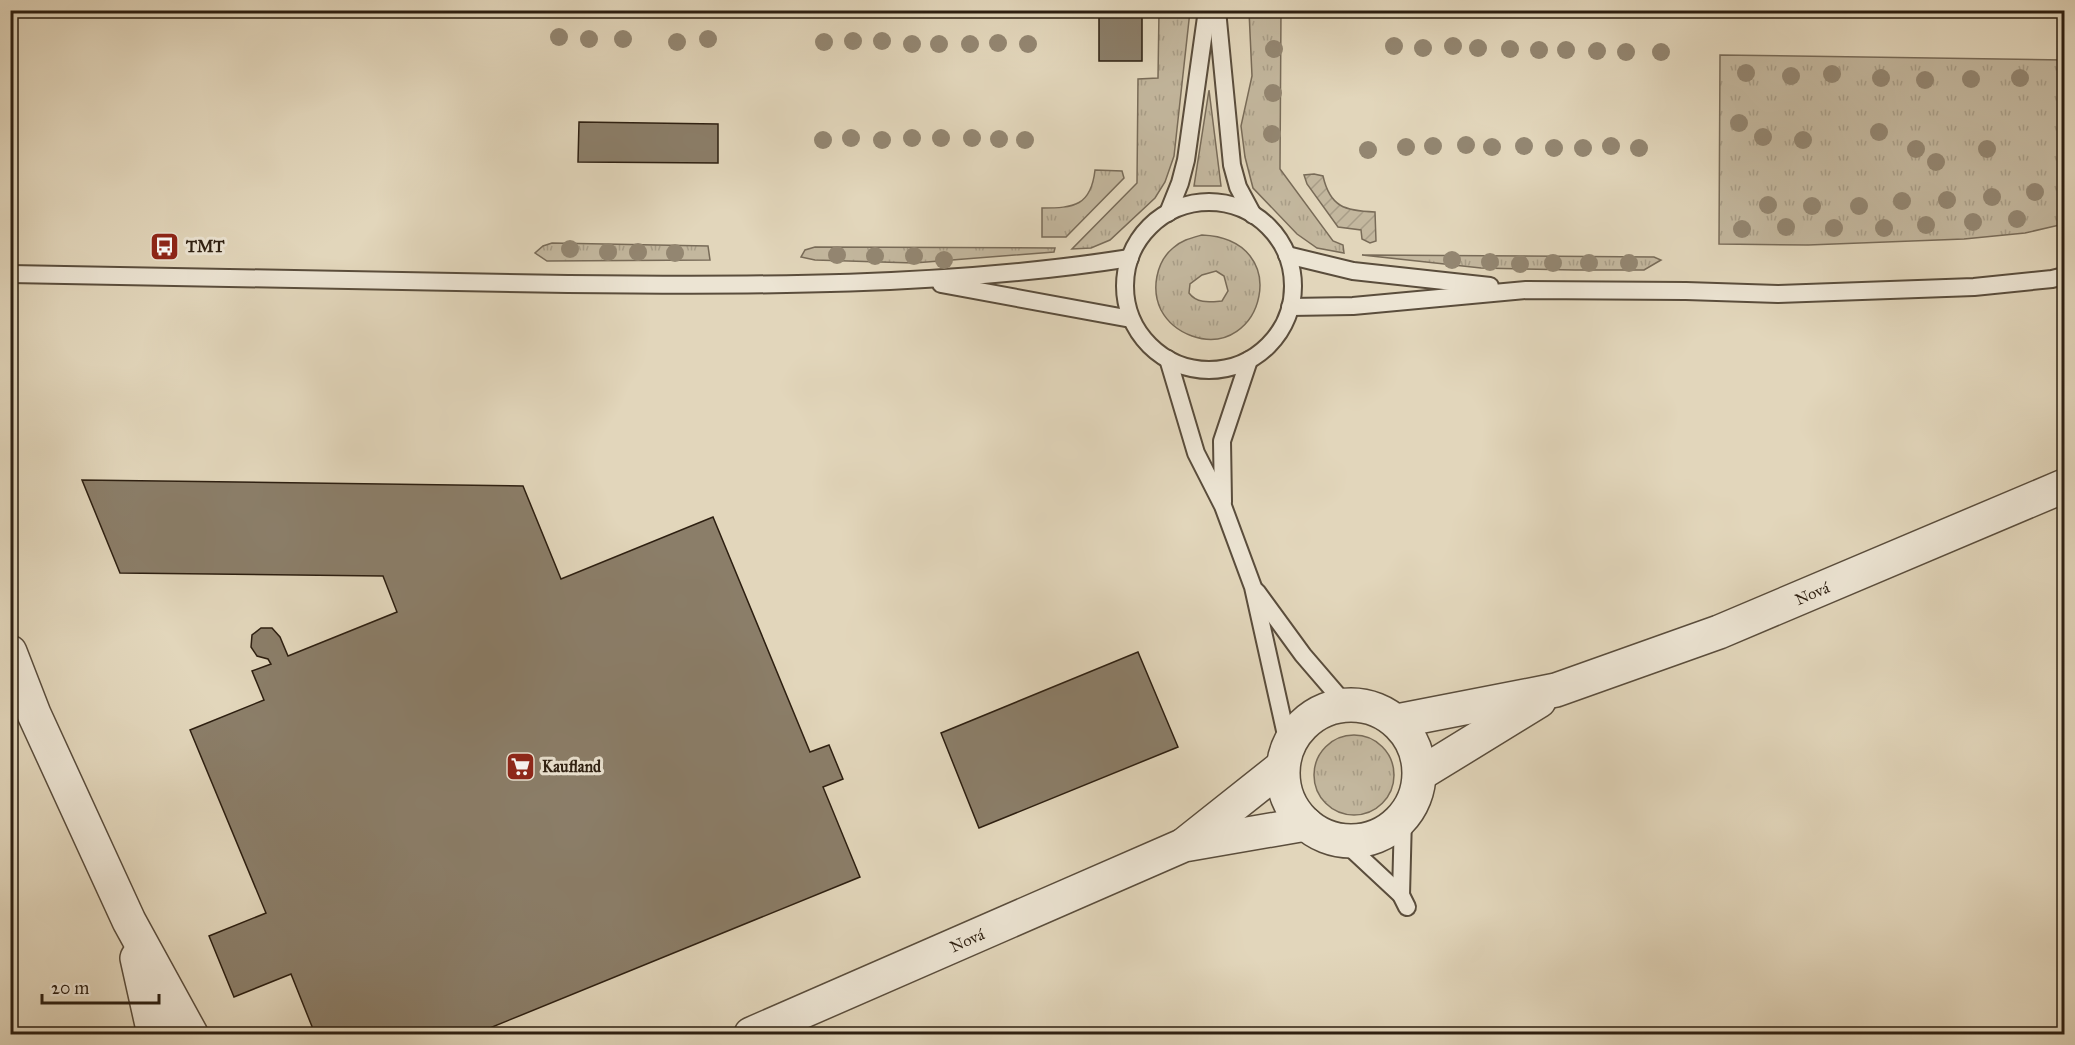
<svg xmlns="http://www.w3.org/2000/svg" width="2075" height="1045" viewBox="0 0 2075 1045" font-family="'IM FELL Great Primer',serif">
<defs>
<pattern id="grass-tufts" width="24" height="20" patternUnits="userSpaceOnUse" patternTransform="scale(1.5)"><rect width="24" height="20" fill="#c3b79e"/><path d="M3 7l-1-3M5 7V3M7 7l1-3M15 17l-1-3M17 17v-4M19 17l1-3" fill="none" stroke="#a89d87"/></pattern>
<pattern id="garden-furrows" width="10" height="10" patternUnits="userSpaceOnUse" patternTransform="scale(1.5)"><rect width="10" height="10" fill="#c3b79e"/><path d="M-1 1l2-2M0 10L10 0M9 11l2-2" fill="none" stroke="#a89d87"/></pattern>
</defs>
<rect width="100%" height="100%" fill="#e2d6bb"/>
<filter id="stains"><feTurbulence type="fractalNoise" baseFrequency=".00333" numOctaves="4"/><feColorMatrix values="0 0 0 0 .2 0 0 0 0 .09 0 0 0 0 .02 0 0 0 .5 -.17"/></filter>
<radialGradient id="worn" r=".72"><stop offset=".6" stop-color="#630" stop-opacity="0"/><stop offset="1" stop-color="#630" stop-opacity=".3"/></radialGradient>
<g fill="url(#grass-tufts)" stroke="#786b58" stroke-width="1.5" fill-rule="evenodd">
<path d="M 1159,11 L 1190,11 L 1174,156 L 1165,182 L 1155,198 L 1110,240 L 1091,248 L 1072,249 L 1137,183 L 1138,79 L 1158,78 Z"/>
<path d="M 1249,11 L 1281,11 L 1280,169 L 1333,241 L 1343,245 L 1344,253 L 1317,248 L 1297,234 L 1253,188 L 1245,157 L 1241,126 L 1252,76 Z"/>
<path d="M 1720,55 L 2064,60 L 2064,224 L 2025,233 L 1964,239 L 1808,245 L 1719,244 Z"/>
<path d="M 1209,90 L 1221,186 L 1194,186 Z"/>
<path d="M 1095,170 L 1122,171 L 1124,178 L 1066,237 L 1042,237 L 1042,208 C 1074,208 1091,206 1095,170 Z"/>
<path d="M 1202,235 C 1296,239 1263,361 1192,336 C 1178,331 1168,323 1161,310 C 1151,290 1156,262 1173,248 C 1182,240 1191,238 1202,235 ZM 1216,271 L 1224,276 L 1228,291 L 1222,301 C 1210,302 1197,304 1189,293 L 1190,284 L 1202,275 Z"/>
<path d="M 552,243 L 708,246 L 710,260 L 547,261 L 535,253 L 543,246 Z"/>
<path d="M 815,247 L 1055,248 L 1054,252 L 914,263 L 815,260 L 801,257 L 805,250 Z"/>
<path d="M 1362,255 L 1654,257 L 1661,260 L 1644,270 L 1575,270 L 1481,268 Z"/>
<circle cx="1354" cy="775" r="40"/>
</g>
<path fill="url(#garden-furrows)" stroke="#786b58" stroke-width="1.5" d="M 1314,174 L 1323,176 C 1330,207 1345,211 1375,212 L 1376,241 L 1370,243 L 1362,239 L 1361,230 L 1338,227 L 1307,184 L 1304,175 Z"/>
<g fill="#8b7e69" stroke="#2d1f11" stroke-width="1.5">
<rect x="1099" y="10" width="43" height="51"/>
<path d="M 579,122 L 718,124 L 718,163 L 578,162 Z"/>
<path d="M 82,480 L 523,486 L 561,579 L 713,517 L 810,752 L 829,745 L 843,779 L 823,787 L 860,877 L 475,1034 L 315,1034 L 291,974 L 234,997 L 209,936 L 266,913 L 190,730 L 264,700 L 252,671 L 271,664 L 268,659 L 257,656 L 251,647 L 252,635 L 261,628 L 272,628 L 280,637 L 288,656 L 397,612 L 383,576 L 120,573 Z"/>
<path d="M 1138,652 L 1178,747 L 979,828 L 941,733 Z"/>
</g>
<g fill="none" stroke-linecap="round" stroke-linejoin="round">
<defs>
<g id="lane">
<path d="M 1217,10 L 1232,165 L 1238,187 L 1253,215"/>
<circle cx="1209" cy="286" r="84"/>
<path d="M 1168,213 L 1180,183 L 1186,160 L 1207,10"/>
<path d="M 1287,255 L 1353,271 L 1490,286"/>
<path d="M 10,274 C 196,278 382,281 568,284 C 755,286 945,287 1130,258"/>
<path d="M 941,284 L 1131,319"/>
<path d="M 1290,307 L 1353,306 L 1526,290 L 1686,291 L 1778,294 L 1974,287 L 2052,279 L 2064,276"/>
<path d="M 1168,359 L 1196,453 L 1223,506 L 1253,587 L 1288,744"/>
<path d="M 1223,502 L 1222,441 L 1249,360"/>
<path d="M 1257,592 L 1303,655 L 1346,705"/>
<path d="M 1343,841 L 1401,895 L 1407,907"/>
<path d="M 1401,895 L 1403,817"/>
</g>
<g id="street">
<path d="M 10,652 L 34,714 L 129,921 L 191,1034"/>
<circle cx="1351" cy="773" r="68"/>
<path d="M 1397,721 L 1556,690 L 1719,632 L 2064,486"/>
<path d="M 1420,774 L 1539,701"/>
<path d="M 1185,844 L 1282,767"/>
<path d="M 137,958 L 154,1034"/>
<path d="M 751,1034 L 1184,845 L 1306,824"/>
</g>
</defs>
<use href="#lane" stroke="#5a4d3c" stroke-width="20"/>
<use href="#street" stroke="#5a4d3c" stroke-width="36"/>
<use href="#lane" stroke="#ece4d3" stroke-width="16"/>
<use href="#street" stroke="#ece4d3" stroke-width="33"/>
</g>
<g fill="#938671">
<circle cx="559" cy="37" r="9"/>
<circle cx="589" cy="39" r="9"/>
<circle cx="623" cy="39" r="9"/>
<circle cx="708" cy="39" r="9"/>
<circle cx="853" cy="41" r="9"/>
<circle cx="882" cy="41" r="9"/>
<circle cx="677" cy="42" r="9"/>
<circle cx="824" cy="42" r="9"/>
<circle cx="998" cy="43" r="9"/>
<circle cx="912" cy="44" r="9"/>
<circle cx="939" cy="44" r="9"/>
<circle cx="970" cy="44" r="9"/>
<circle cx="1028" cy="44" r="9"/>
<circle cx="1394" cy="46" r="9"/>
<circle cx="1453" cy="46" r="9"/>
<circle cx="1423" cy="48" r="9"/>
<circle cx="1478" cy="48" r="9"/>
<circle cx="1274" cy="49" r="9"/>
<circle cx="1510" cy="49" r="9"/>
<circle cx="1539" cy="50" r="9"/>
<circle cx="1566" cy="50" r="9"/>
<circle cx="1597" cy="51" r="9"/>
<circle cx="1626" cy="52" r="9"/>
<circle cx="1661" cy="52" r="9"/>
<circle cx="1746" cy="73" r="9"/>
<circle cx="1832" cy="74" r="9"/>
<circle cx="1791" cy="76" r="9"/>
<circle cx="1881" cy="78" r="9"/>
<circle cx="2020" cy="78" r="9"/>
<circle cx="1971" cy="79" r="9"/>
<circle cx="1925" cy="80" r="9"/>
<circle cx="1273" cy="93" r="9"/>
<circle cx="1739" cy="123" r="9"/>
<circle cx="1879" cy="132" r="9"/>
<circle cx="1272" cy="134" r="9"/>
<circle cx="1763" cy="137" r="9"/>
<circle cx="851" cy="138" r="9"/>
<circle cx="912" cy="138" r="9"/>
<circle cx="941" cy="138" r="9"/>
<circle cx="972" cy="138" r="9"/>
<circle cx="999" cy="139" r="9"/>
<circle cx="823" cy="140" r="9"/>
<circle cx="882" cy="140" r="9"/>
<circle cx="1025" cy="140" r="9"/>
<circle cx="1803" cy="140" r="9"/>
<circle cx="1466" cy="145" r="9"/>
<circle cx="1433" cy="146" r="9"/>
<circle cx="1524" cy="146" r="9"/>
<circle cx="1611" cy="146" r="9"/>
<circle cx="1406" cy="147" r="9"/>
<circle cx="1492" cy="147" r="9"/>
<circle cx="1554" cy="148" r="9"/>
<circle cx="1583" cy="148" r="9"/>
<circle cx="1639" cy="148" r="9"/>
<circle cx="1916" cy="149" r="9"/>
<circle cx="1987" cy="149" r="9"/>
<circle cx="1368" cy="150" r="9"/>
<circle cx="1936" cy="162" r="9"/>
<circle cx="2035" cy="192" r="9"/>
<circle cx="1992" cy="197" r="9"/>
<circle cx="1947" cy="200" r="9"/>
<circle cx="1902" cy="201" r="9"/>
<circle cx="1768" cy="205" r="9"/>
<circle cx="1812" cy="206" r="9"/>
<circle cx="1859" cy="206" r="9"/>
<circle cx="2017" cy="219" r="9"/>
<circle cx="1973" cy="222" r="9"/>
<circle cx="1926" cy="225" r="9"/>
<circle cx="1786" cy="227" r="9"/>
<circle cx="1834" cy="228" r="9"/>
<circle cx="1884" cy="228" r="9"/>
<circle cx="1742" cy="229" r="9"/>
<circle cx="570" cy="249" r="9"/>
<circle cx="608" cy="252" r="9"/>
<circle cx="638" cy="252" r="9"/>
<circle cx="675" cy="253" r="9"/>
<circle cx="837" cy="255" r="9"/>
<circle cx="875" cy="256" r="9"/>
<circle cx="914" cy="256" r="9"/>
<circle cx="944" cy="260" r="9"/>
<circle cx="1452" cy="260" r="9"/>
<circle cx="1490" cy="262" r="9"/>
<circle cx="1553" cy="263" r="9"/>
<circle cx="1589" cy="263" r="9"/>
<circle cx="1629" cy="263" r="9"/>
<circle cx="1520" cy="264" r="9"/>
</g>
<defs>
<symbol id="bus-square" viewBox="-11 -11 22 22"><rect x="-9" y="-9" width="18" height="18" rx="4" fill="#8f2418" stroke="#ece4d3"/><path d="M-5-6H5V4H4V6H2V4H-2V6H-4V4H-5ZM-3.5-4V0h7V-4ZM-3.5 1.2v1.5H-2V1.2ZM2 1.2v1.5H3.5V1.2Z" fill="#fff"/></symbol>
<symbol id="supermarket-square" viewBox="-11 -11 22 22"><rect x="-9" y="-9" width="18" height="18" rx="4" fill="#8f2418" stroke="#ece4d3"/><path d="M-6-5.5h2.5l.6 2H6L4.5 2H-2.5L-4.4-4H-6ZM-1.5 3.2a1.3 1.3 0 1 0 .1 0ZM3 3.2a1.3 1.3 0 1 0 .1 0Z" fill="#fff"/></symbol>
</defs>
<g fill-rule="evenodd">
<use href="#bus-square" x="148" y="230" width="33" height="33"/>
<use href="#supermarket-square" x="504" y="750" width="33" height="33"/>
</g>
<g text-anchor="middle" stroke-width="6" stroke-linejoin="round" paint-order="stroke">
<g font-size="16" font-weight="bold" fill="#2d1f11" stroke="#ece4d3" text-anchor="start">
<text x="186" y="252">TMT</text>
<text x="542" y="772">Kaufland</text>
</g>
<g font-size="16" fill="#2d1f11" stroke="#ece4d3">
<text transform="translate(1812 593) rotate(-23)" y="6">Nová</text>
<text transform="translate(967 940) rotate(-24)" y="6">Nová</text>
</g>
</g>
<rect width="2075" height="1045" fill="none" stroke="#e2d6bb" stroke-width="36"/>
<rect x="12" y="12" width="2051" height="1021" fill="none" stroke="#2d1f11" stroke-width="3"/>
<rect x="18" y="18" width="2039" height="1009" fill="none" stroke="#2d1f11" stroke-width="1.5"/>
<path d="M42 994v9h117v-9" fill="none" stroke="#2d1f11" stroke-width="3"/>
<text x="51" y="994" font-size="18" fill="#2d1f11" stroke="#ece4d3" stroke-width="4.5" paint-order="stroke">20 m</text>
<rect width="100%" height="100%" filter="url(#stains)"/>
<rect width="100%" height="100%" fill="url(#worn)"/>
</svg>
